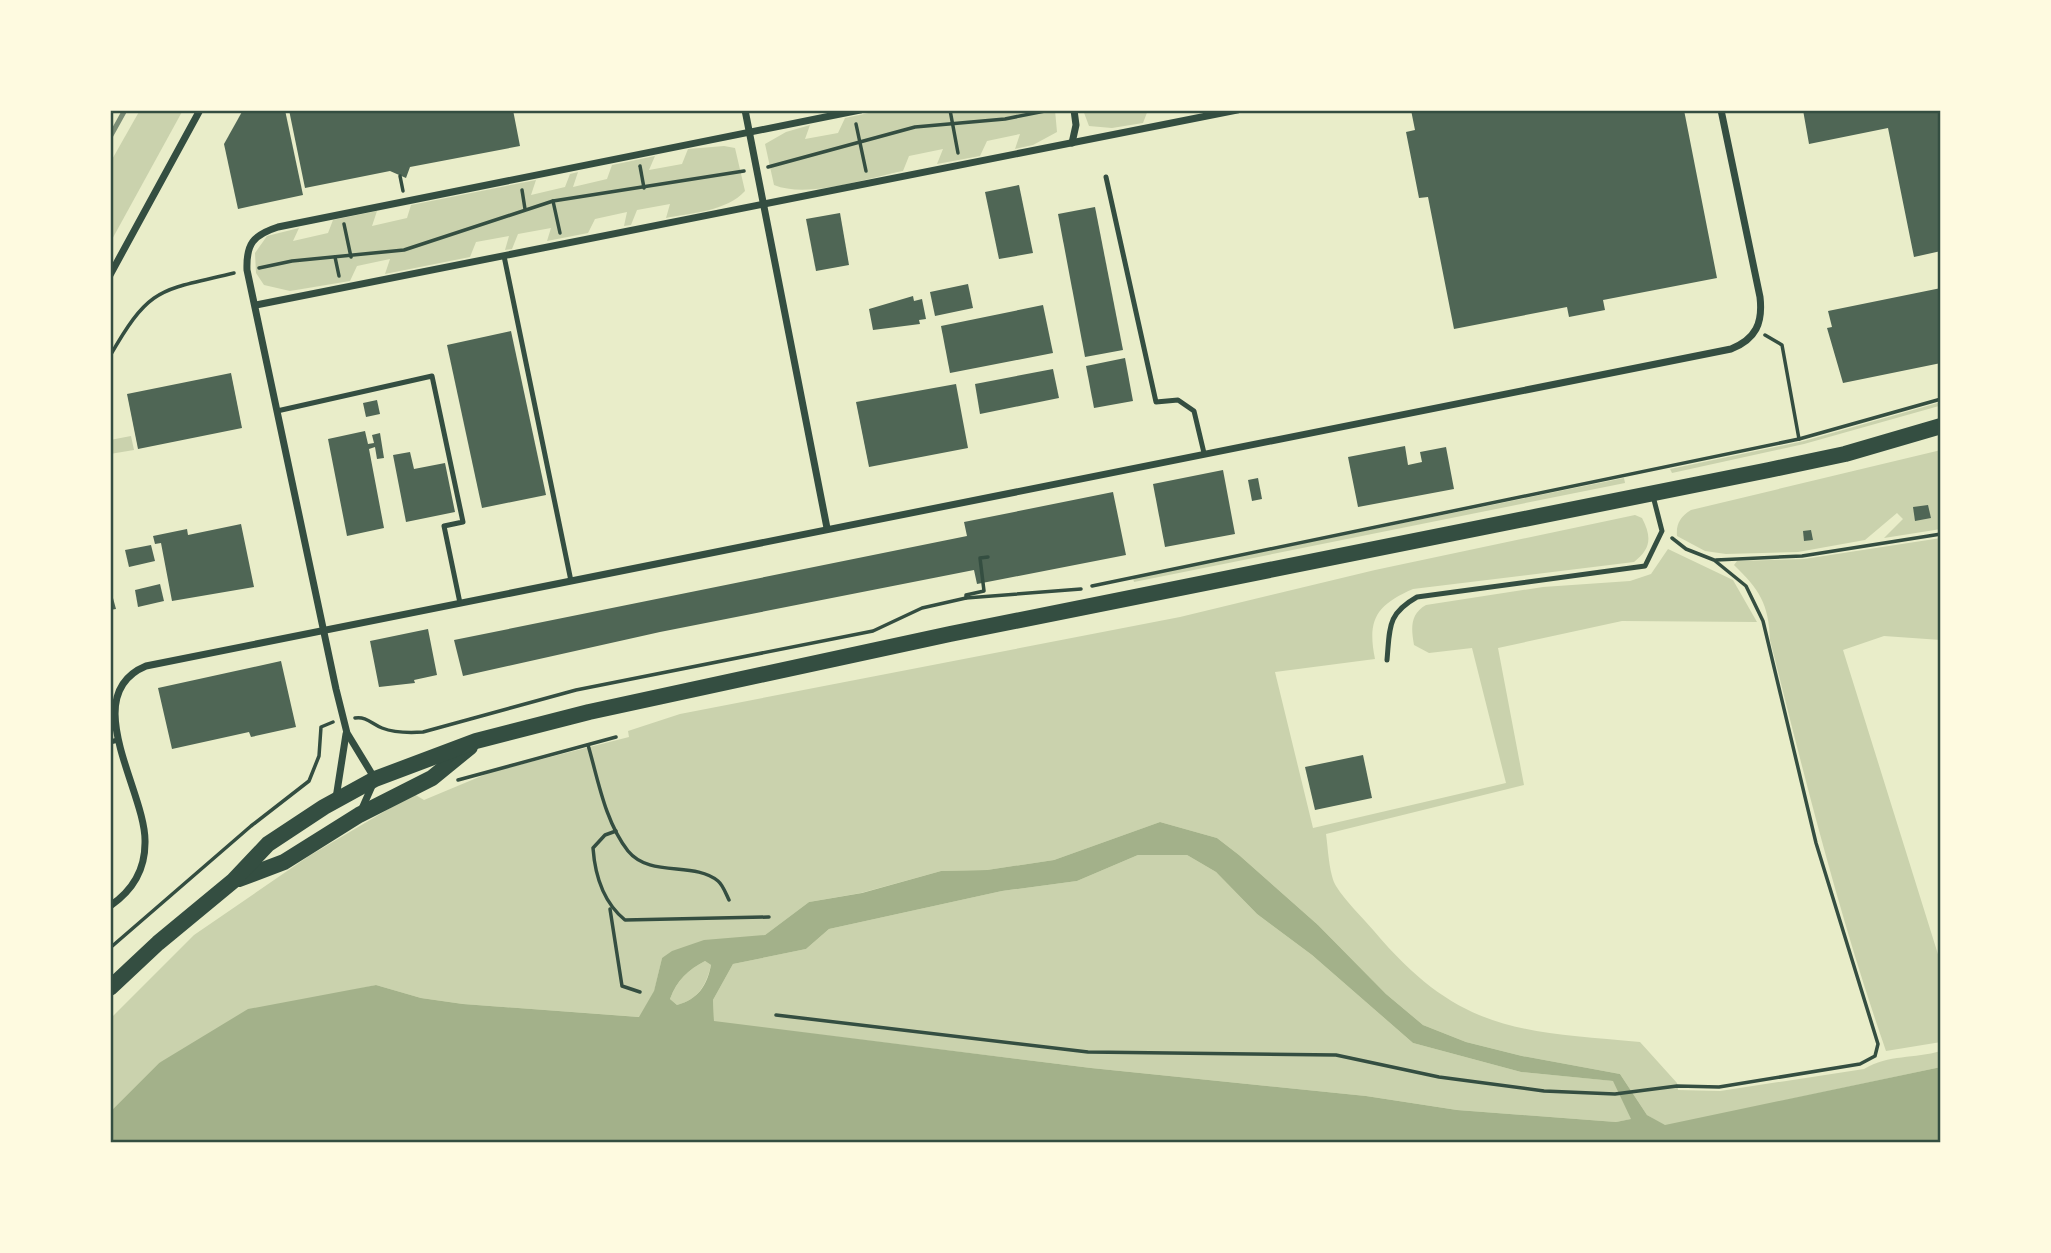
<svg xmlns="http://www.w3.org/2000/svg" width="2051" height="1253" viewBox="0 0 2051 1253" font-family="'Exo 2',sans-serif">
<rect width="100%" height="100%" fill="#e9edc9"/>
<g fill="#cad2ad">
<path d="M 140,110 L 183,110 L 110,243 L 110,163 Z"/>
<path d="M 883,110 L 1055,110 L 1057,132 L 1033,145 L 1015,149 L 1020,134 L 987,141 L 980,156 L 937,164 L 943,149 L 909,156 L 903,171 C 867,178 808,199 774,185 L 765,144 L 786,132 L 810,125 L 805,139 L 838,133 L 845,118 Z"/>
<path d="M 1083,110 L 1148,110 L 1143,123 L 1112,128 L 1089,126 Z"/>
<path d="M 724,146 L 735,148 L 745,191 C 727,211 692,213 666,218 L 670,204 L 637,210 L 631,225 L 624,226 L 627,212 L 595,219 L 588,233 L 547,241 L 551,228 L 518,234 L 512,249 L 505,250 L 509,236 L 476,242 L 470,257 L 385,274 L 390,259 L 357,266 L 350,281 L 290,291 L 264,285 L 256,273 L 255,253 L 267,236 L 299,228 L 293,241 L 328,233 L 333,220 L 377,211 L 372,226 L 407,218 L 411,205 L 536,180 L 531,195 L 565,187 L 570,174 L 578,172 L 573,187 L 607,179 L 612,165 L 655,156 L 649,170 L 682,164 L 688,149 Z"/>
<path d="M 1941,402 L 1939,406 L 1804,444 L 1672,473 L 1670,469 L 1804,441 Z"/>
<path d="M 131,436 L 134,450 L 110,454 L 110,440 Z"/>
<path d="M 1941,450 L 1941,529 L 1884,538 L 1903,519 L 1897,513 L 1865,540 L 1798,552 L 1726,554 L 1705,551 L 1677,536 C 1676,524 1680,517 1691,510 Z"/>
<path d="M 1624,478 L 1625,483 L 1134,582 L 1133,578 Z"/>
<path d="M 1635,515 L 1642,518 C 1652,537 1651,549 1634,562 L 1413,589 C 1376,605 1367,620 1375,659 L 1275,672 L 1313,828 L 1506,783 L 1472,648 L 1429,653 L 1414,645 C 1411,628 1410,614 1426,605 L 1543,587 L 1630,581 L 1651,574 L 1668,549 L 1733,580 L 1757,622 L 1622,621 L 1498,648 L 1524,785 L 1326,834 C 1328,848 1329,874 1336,886 C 1346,902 1362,917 1374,931 C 1459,1032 1518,1031 1640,1042 L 1677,1083 L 1678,1090 L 1720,1091 L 1864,1069 C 1889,1054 1914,1059 1941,1051 L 1941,1067 L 1665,1126 L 1647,1115 L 1620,1074 L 1522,1056 L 1466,1042 L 1423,1025 L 1386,994 L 1318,925 L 1239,855 L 1217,838 L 1160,822 L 1054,860 L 987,870 L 941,871 L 861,893 L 809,902 L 765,935 L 662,958 L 654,992 L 640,1017 L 463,1004 L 421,998 L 376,985 L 322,997 L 159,1063 L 110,1112 L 110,1019 L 194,935 L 309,856 L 414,794 L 424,800 L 491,772 L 629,737 L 628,731 L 680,714 L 1180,617 L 1375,570 Z"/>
<path d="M 1941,538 L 1941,640 L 1884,636 L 1843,650 L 1941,964 L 1941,1042 L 1886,1051 C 1839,916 1805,779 1770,640 C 1769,604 1759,589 1734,565 L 1737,561 L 1804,559 Z"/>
<path d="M 1138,855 L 1187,855 L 1216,872 L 1257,914 L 1312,955 L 1413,1043 L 1521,1072 L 1614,1081 L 1632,1119 L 1616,1122 L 1457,1110 L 1366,1096 L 1091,1068 L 714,1022 L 713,1000 L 733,964 L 806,949 L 829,929 L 1002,891 L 1077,881 Z"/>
<path d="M 705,961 L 711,965 C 706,986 698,999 677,1005 L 670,999 C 677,980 688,970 705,961 Z"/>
</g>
<path fill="#a3b18a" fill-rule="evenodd" d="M 1160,822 L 1217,838 L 1239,855 L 1318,925 L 1386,994 L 1423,1025 L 1466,1042 L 1522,1056 L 1620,1074 L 1647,1115 L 1665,1125 L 1941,1067 L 1941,1143 L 110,1143 L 110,1112 L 159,1063 L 248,1009 L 376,985 L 421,998 L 463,1004 L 639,1017 L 654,991 L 662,958 L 672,951 L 704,940 L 765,935 L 809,902 L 862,893 L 941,871 L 987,870 L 1054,860 ZM 1138,855 L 1187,855 L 1216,872 L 1257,914 L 1312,955 L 1413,1043 L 1521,1072 L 1613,1081 L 1631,1119 L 1616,1122 L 1457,1110 L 1366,1096 L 1091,1068 L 714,1021 L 713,1000 L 733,964 L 806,949 L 829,929 L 1002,891 L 1077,881 ZM 705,961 L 711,965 C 707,986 698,999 677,1005 L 670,999 C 677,980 688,970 705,961 Z"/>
<g fill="#4f6655">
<path d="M 243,110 L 285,110 L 303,195 L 238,209 L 224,144 Z"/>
<path d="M 289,110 L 513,110 L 520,146 L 410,167 L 406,178 L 390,171 L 305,188 Z"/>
<path d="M 1411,110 L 1684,110 L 1717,278 L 1603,300 L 1605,310 L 1569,317 L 1567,307 L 1454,329 L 1428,197 L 1419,198 L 1406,132 L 1415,130 Z"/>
<path d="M 1803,110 L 1941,110 L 1941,251 L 1914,257 L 1888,128 L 1809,144 Z"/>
<path d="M 1019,185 L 1033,253 L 999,259 L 985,192 Z"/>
<path d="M 1095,207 L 1123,350 L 1085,357 L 1058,214 Z"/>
<path d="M 840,213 L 849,265 L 816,271 L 806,219 Z"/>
<path d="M 968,284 L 973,308 L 935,316 L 930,292 Z"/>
<path d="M 1941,288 L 1941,363 L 1843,383 L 1827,328 L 1832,327 L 1828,311 Z"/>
<path d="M 913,296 L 914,301 L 922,299 L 926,319 L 919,320 L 920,324 L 873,330 L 869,309 Z"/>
<path d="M 1043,305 L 1053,353 L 950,373 L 941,326 Z"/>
<path d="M 511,331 L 546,495 L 482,508 L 447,345 Z"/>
<path d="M 1125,358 L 1133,401 L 1094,408 L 1086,366 Z"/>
<path d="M 1053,369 L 1059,398 L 980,414 L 975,384 Z"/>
<path d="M 231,373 L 242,428 L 138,449 L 127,394 Z"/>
<path d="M 956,384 L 968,448 L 869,467 L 856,402 Z"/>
<path d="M 377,400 L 380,414 L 366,417 L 363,403 Z"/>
<path d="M 365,431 L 368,444 L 374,443 L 372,435 L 380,433 L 384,458 L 377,459 L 375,447 L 369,449 L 384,528 L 347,536 L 328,439 Z"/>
<path d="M 1405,446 L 1408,465 L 1422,462 L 1420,452 L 1446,447 L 1454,489 L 1358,507 L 1348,457 Z"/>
<path d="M 410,452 L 414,469 L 445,463 L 455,512 L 406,522 L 393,455 Z"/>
<path d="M 1223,470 L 1235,534 L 1165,547 L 1153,484 Z"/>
<path d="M 1258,478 L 1262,499 L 1252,501 L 1248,480 Z"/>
<path d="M 1113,492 L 1126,555 L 977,584 L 974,570 L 660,632 L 463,676 L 454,640 L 967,536 L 964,522 Z"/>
<path d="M 1928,505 L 1931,518 L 1915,521 L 1913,507 Z"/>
<path d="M 241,524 L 254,587 L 172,601 L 161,543 L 155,544 L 153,536 L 187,529 L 188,535 Z"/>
<path d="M 1811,530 L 1813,540 L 1804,541 L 1803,531 Z"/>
<path d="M 151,545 L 155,561 L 129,567 L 125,550 Z"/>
<path d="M 160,584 L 164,601 L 138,607 L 135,590 Z"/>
<path d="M 110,587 L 116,609 L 110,610 Z"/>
<path d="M 428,629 L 437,675 L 414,680 L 415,683 L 379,687 L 370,641 Z"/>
<path d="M 281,661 L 296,727 L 251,737 L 249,732 L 172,749 L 158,688 Z"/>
<path d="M 1363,755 L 1372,798 L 1315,810 L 1305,767 Z"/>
</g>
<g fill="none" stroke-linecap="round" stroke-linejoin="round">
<g stroke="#344e41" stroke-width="3.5">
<path d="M 950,110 L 958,153"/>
<path d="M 856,124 L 866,171"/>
<path d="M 640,166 L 644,188"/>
<path d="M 768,167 L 915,127 L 1005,119 L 1050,110"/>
<path d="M 400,176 L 403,191"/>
<path d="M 522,190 L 525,209"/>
<path d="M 553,201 L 560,233"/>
<path d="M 344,224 L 351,257"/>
<path d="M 335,257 L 339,276"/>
<path d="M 259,268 L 292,261 L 404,250 L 553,201 L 744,171"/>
<path d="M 1765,335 L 1782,345 L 1799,439"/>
<path d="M 110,356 C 150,286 159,291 234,273"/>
<path d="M 1716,560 L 1802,556 L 1941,534"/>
<path d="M 1092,586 L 1799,439 L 1941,399"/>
<path d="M 966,598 L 966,595 L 984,591 L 980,558 L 988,557"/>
<path d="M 355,718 C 366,716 372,724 382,728 C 395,733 409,733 423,732 L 576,690 L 873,631 L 922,608 L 966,598 L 1081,589"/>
<path d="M 588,745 C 598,779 605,822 628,851 C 650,878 694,861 718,881 C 723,885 726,894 729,900"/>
<path d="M 458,780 L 616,737"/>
<path d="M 616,831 L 605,835 L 593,848 C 595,876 603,902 625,920 L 769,917"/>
<path d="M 610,909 L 622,986 L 640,992"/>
<path d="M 110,948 L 251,826 L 309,781 L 319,756 L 321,727 L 333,722"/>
<path d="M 776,1015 L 1088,1052 L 1336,1055 L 1439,1077 L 1544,1091 L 1615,1094 L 1677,1086 L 1719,1087 L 1860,1064 L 1875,1056 L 1878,1044 L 1816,843 L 1763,621 L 1746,586 L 1714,560 L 1686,549 L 1672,538"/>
</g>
<g stroke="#344e41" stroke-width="5">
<path d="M 1106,177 L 1156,402 L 1178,400 L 1194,411 L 1204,453"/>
<path d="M 504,256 L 571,581"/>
<path d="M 277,411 L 432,376 L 463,522 L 444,526 L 460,603"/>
<path d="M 1387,660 C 1390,627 1387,614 1417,597 L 1645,566 L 1662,531 L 1653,496"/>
<path d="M 110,742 L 118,740"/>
</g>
<g stroke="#344e41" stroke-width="7">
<path d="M 745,110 L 827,528"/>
<path d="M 1072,143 L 1076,125 L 1074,110"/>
<path d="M 110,275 L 200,110"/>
<path d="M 256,305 L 1237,110"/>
<path d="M 336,798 L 346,734"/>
<path d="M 361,811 L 375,779 L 347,733 L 336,689 L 247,270 C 246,244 253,235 278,227 L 860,110"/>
<path d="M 110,906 C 132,891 145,870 145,843 C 147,793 76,695 146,666 L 1731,349 C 1756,339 1763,323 1760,297 L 1721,110"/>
</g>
<g stroke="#344e41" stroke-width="16">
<path d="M 239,879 L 284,862 L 359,815 L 432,778 L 470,747"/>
<path d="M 110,988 L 158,943 L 233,881 L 268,844 L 324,807 L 375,779 L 476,741 L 589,712 L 950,634 L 1769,470 L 1845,454 L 1941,426"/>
</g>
<path stroke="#7c8e77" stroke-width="5" d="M 110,137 L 125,110"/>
</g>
<rect width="2051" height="1253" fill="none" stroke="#fefae0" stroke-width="224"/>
<rect x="112" y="112" width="1827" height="1029" fill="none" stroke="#344e41" stroke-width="2.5"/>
</svg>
